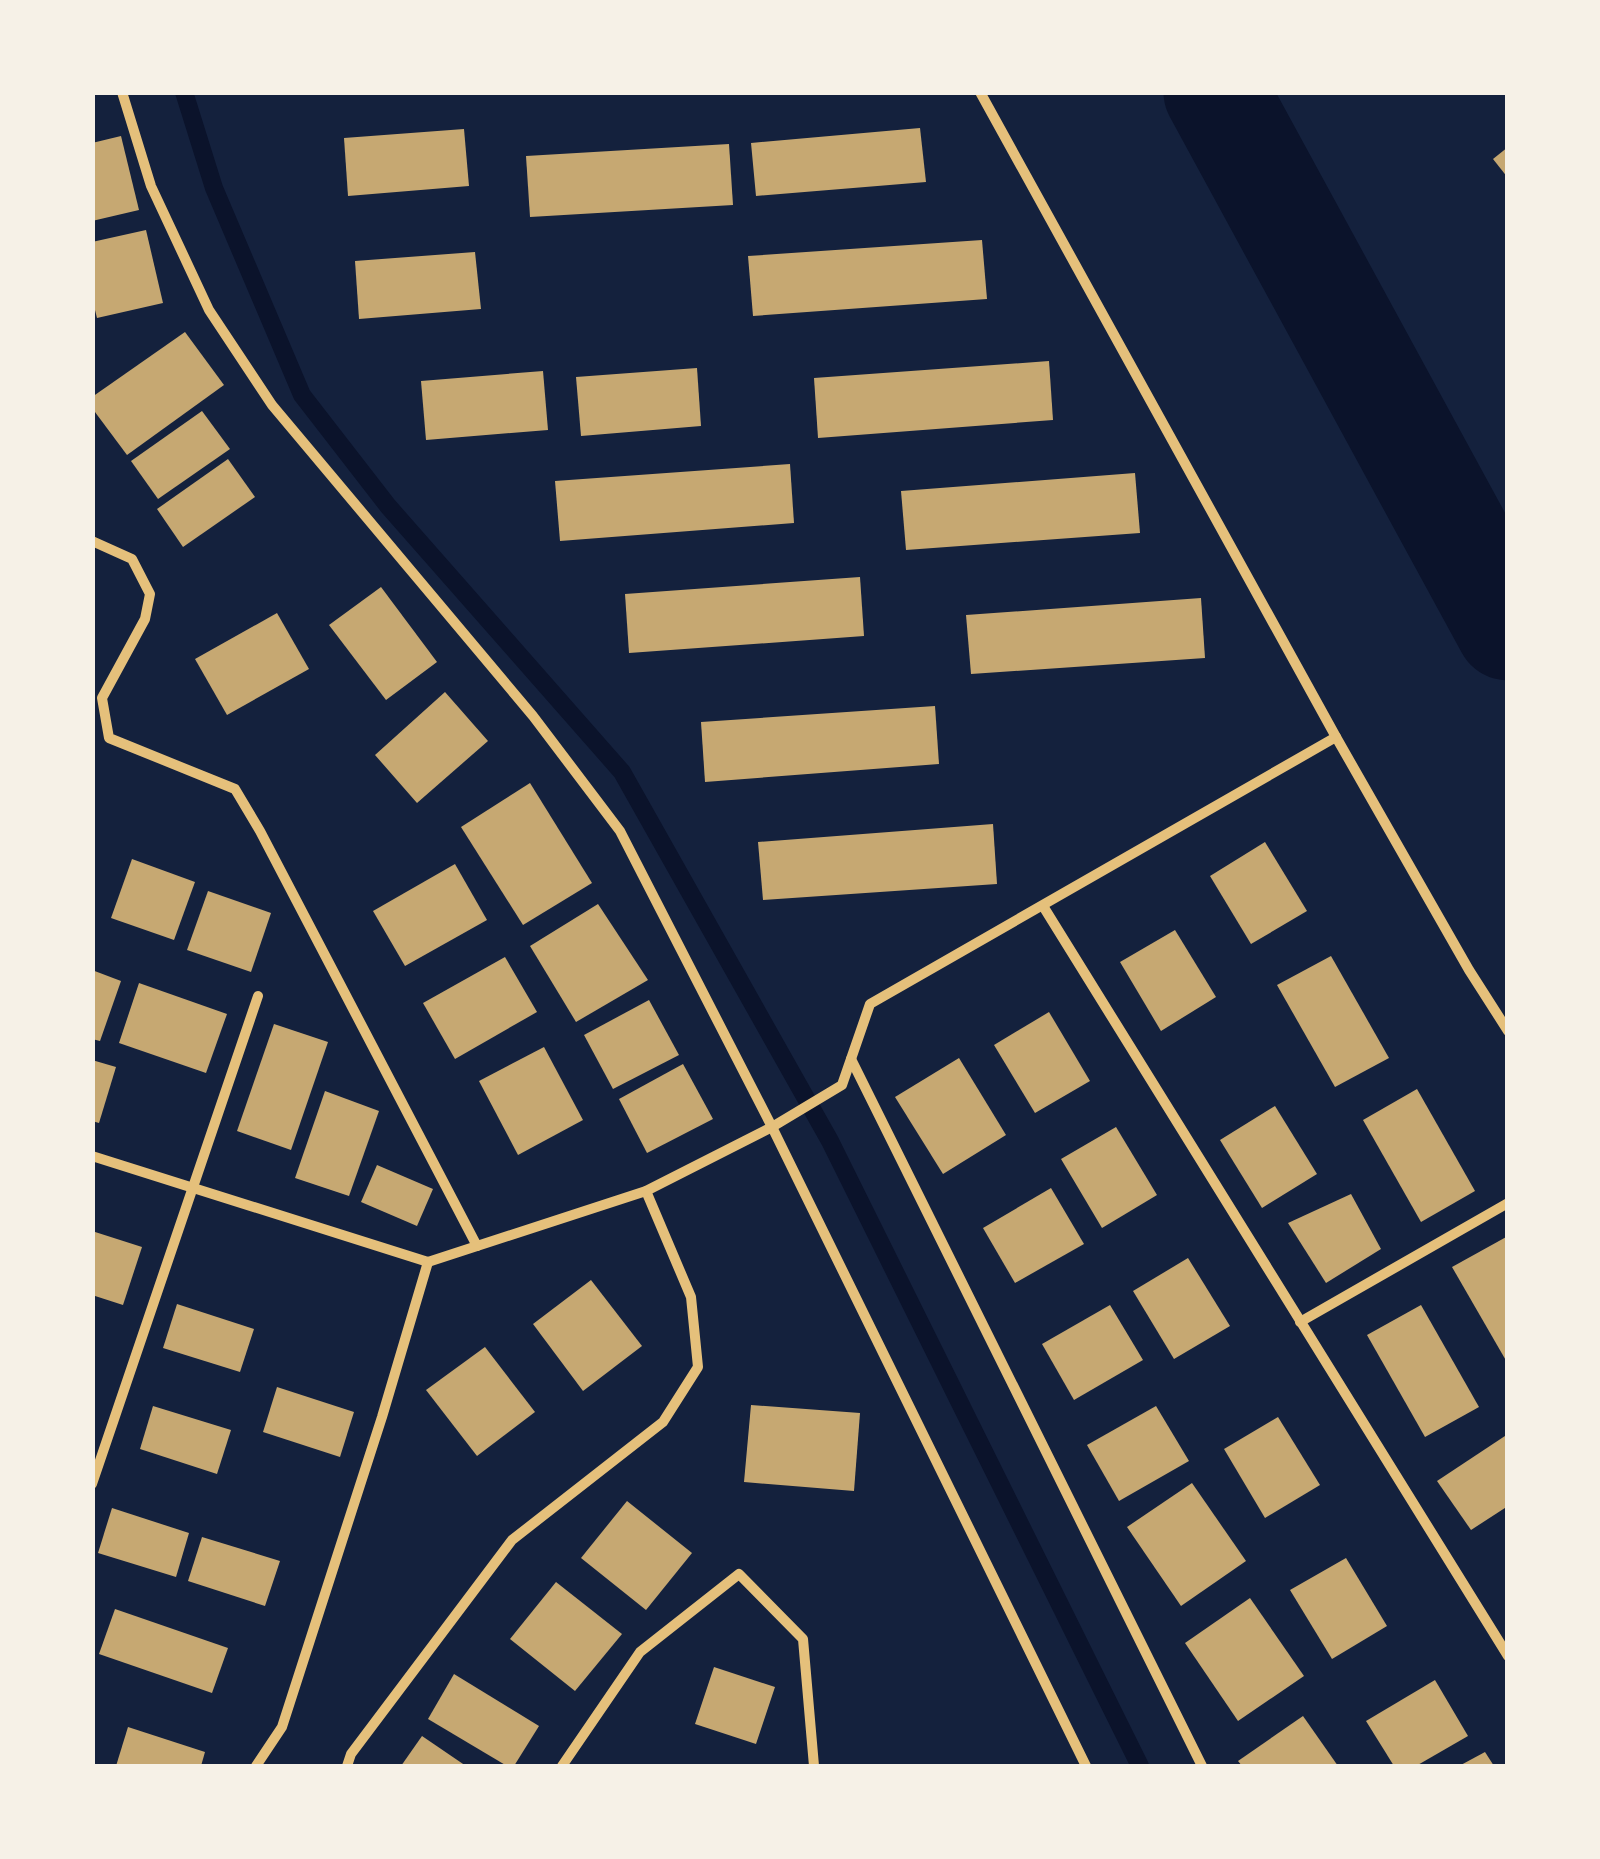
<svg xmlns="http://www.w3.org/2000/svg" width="1600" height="1859" viewBox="0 0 1600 1859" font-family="Spectral,serif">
<rect width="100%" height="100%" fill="#14213d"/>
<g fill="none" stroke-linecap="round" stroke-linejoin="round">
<path stroke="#0b132b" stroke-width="18" d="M 184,92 L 214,188 L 302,395 L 388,506 L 622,772 L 830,1141 L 1140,1766"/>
<path stroke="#0b132b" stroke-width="105" d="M 1216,92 L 1508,628"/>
</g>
<g fill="#c6a872">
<path d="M 920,128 L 926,182 L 756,196 L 751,143 Z"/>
<path d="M 464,129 L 469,186 L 348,196 L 344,138 Z"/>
<path d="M 121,136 L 139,210 L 92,221 L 92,143 Z"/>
<path d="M 729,144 L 733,205 L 530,217 L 526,156 Z"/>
<path d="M 1508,147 L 1508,178 L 1493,159 Z"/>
<path d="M 146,230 L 163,303 L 97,318 L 92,298 L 92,242 Z"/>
<path d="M 982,240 L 987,299 L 753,316 L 748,256 Z"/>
<path d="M 475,252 L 481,309 L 359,319 L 355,261 Z"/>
<path d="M 185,332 L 224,385 L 127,455 L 92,408 L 92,397 Z"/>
<path d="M 1049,361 L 1053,420 L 818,438 L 814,378 Z"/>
<path d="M 697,368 L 701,426 L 581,436 L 576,377 Z"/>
<path d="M 543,371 L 548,430 L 426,440 L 421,381 Z"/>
<path d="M 202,411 L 230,449 L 158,499 L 131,461 Z"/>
<path d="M 228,459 L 255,497 L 183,547 L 157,509 Z"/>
<path d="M 790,464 L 794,523 L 560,541 L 555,481 Z"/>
<path d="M 1135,473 L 1140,533 L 906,550 L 901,491 Z"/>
<path d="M 860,577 L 864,636 L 629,653 L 625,594 Z"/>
<path d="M 381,587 L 437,662 L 386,700 L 329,625 Z"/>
<path d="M 1201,598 L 1205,658 L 971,674 L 966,615 Z"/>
<path d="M 277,613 L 309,669 L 227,715 L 195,659 Z"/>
<path d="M 445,692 L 488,741 L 417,803 L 375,755 Z"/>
<path d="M 935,706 L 939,764 L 705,782 L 701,722 Z"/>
<path d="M 530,783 L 592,883 L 523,925 L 461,827 Z"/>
<path d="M 993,824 L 997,884 L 763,900 L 758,842 Z"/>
<path d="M 1265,842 L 1307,911 L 1251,944 L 1210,876 Z"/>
<path d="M 132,859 L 195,882 L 174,940 L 111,918 Z"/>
<path d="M 455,864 L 487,920 L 405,966 L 373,911 Z"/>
<path d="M 208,891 L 271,913 L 251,972 L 187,950 Z"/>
<path d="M 598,904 L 648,980 L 576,1022 L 530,946 Z"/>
<path d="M 1175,930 L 1216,997 L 1161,1031 L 1120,962 Z"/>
<path d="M 1331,956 L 1389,1058 L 1335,1087 L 1277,985 Z"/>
<path d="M 505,957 L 537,1012 L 455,1059 L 423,1003 Z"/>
<path d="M 92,970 L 121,981 L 100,1041 L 92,1039 Z"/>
<path d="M 139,983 L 227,1014 L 206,1073 L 119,1043 Z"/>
<path d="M 649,1000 L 679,1055 L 613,1089 L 584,1035 Z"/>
<path d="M 1049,1012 L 1090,1081 L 1035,1113 L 994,1045 Z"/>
<path d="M 274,1024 L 328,1042 L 291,1150 L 237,1131 Z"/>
<path d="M 544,1047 L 583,1120 L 518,1155 L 479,1081 Z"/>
<path d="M 959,1058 L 1006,1135 L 943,1174 L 895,1097 Z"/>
<path d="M 92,1060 L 116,1067 L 99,1123 L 92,1121 Z"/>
<path d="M 683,1064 L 713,1119 L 647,1153 L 619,1099 Z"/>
<path d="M 1417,1089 L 1475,1191 L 1421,1222 L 1363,1120 Z"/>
<path d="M 325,1091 L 379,1111 L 349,1196 L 295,1178 Z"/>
<path d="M 1275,1106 L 1317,1174 L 1262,1208 L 1220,1140 Z"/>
<path d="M 1116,1127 L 1157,1195 L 1102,1228 L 1061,1159 Z"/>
<path d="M 377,1165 L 433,1189 L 417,1226 L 361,1202 Z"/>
<path d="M 1051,1188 L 1084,1244 L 1015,1283 L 983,1228 Z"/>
<path d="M 1351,1194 L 1381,1249 L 1326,1283 L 1288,1223 Z"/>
<path d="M 92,1231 L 142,1247 L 123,1305 L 92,1295 Z"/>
<path d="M 1508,1236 L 1508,1364 L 1452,1267 Z"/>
<path d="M 1188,1258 L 1230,1326 L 1174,1359 L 1133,1291 Z"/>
<path d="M 591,1280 L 642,1346 L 583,1391 L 533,1324 Z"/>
<path d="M 177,1304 L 254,1329 L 240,1372 L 163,1348 Z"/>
<path d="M 1110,1305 L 1143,1360 L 1074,1400 L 1042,1344 Z"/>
<path d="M 1421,1305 L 1479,1407 L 1425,1437 L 1367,1335 Z"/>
<path d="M 485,1347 L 535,1412 L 477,1456 L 426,1390 Z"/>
<path d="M 277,1387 L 354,1412 L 340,1457 L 263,1432 Z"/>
<path d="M 751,1405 L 860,1413 L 854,1491 L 744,1482 Z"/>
<path d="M 153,1406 L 231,1430 L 217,1474 L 140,1449 Z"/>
<path d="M 1156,1406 L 1189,1461 L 1119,1501 L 1087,1445 Z"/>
<path d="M 1278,1417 L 1320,1485 L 1265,1518 L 1224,1449 Z"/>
<path d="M 1508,1434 L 1508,1506 L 1471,1530 L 1437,1481 Z"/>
<path d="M 1192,1483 L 1246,1561 L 1181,1606 L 1127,1527 Z"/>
<path d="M 627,1501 L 692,1553 L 646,1610 L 581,1558 Z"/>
<path d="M 112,1508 L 189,1533 L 176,1577 L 98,1553 Z"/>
<path d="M 202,1537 L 280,1561 L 265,1606 L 188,1581 Z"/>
<path d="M 1346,1558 L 1387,1626 L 1332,1659 L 1290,1590 Z"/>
<path d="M 556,1582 L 622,1634 L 575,1691 L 510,1639 Z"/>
<path d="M 1250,1598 L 1304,1676 L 1238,1721 L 1185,1643 Z"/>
<path d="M 115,1609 L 228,1648 L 212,1693 L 99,1654 Z"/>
<path d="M 714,1667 L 775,1687 L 756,1744 L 695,1724 Z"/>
<path d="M 454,1674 L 539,1726 L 514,1766 L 507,1766 L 428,1719 Z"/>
<path d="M 1435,1680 L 1468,1736 L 1416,1766 L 1394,1766 L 1366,1721 Z"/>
<path d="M 1303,1716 L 1338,1766 L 1242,1766 L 1238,1761 Z"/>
<path d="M 128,1727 L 205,1752 L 201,1766 L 116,1766 Z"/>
<path d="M 422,1736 L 466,1766 L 401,1766 Z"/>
<path d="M 1485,1752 L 1494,1766 L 1459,1766 Z"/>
</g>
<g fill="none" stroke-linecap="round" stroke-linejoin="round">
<g stroke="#e5c07b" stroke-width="10">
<path d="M 122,92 L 151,186 L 209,310 L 272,405 L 533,716 L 620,831 L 772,1127 L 1086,1766"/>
<path d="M 980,92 L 1336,737 L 1469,970 L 1508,1031"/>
<path d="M 92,541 L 132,559 L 150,594 L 145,619 L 102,698 L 109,738 L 235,789 L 260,831 L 477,1246"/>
<path d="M 1043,906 L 1508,1656"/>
<path d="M 851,1059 L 1202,1766"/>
<path d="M 92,1156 L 428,1262 L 646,1191 L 772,1127 L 842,1085 L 870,1004 L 1336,737"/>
<path d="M 1300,1322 L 1508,1203"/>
<path d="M 92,1484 L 258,996"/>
<path d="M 256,1766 L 282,1727 L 382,1417 L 428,1262"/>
<path d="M 347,1766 L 351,1754 L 512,1540 L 663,1422 L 698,1367 L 691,1297 L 646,1191"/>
<path d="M 562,1766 L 640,1652 L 739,1574 L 803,1639 L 814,1766"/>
</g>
</g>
<rect width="1600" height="1859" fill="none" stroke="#f6f1e7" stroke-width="190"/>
</svg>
